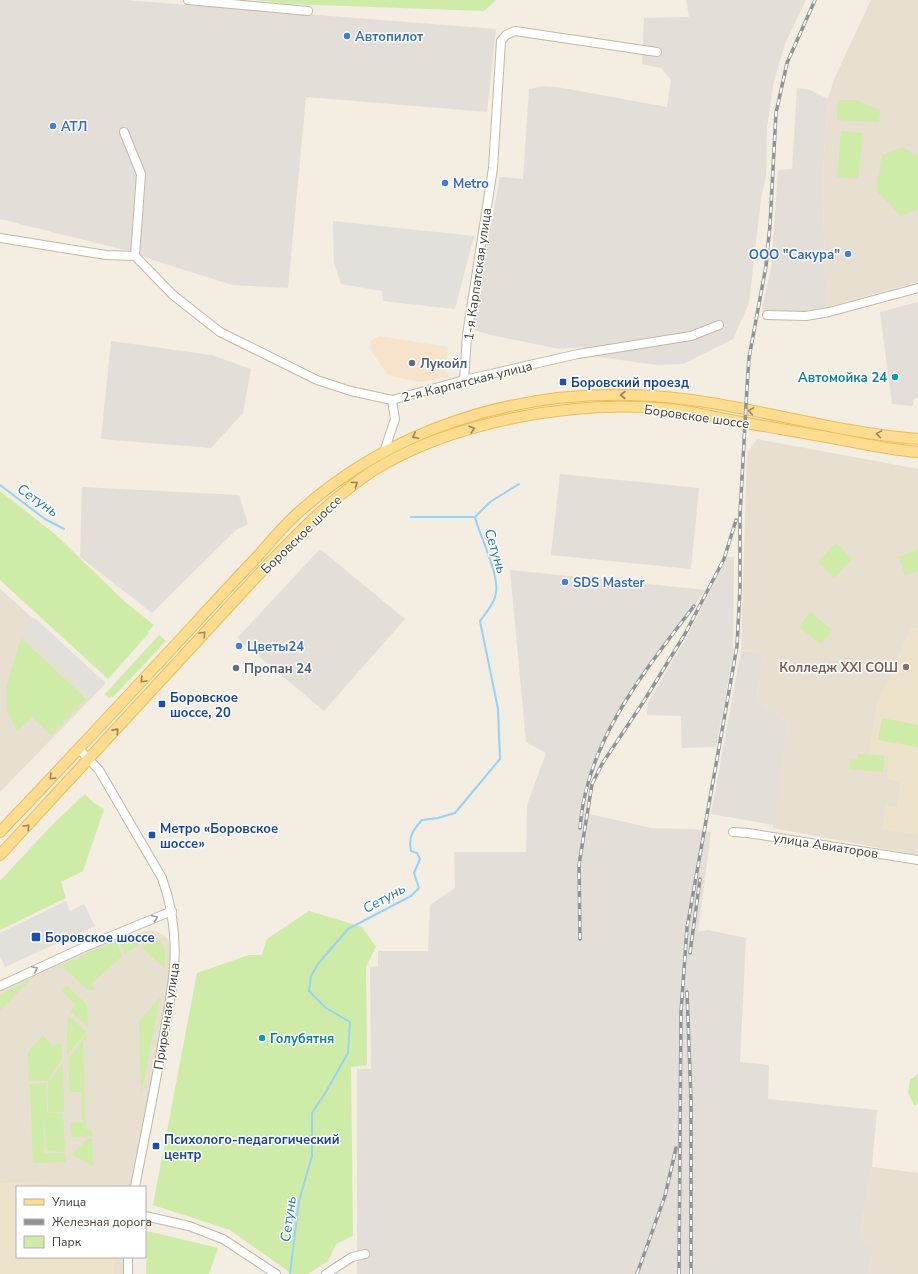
<svg xmlns="http://www.w3.org/2000/svg" width="918" height="1274" viewBox="0 0 918 1274" font-family="'Nunito Sans',sans-serif">
<rect width="100%" height="100%" fill="#f3ede2"/>
<g fill="#e7dfd0">
<path d="M 871,0 L 918,0 L 918,282 L 827,307 L 822,182 L 828,98 L 835,77 Z"/>
<path d="M 757,439 L 918,469 L 918,855 L 773,828 L 788,723 L 756,699 L 764,654 L 741,650 L 747,453 Z"/>
<path d="M 0,589 L 106,683 L 0,792 Z"/>
<path d="M 148,931 L 154,931 L 164,935 L 168,940 L 171,958 L 167,1002 L 130,1187 L 17,1187 L 17,1257 L 124,1257 L 124,1274 L 0,1274 L 0,991 L 59,962 L 116,939 Z"/>
<path d="M 872,1167 L 918,1173 L 918,1274 L 868,1274 L 873,1249 L 860,1241 L 860,1234 Z"/>
</g>
<path fill="#f7e3cb" d="M 379,336 L 448,347 L 445,369 L 449,377 L 419,382 L 388,375 L 370,349 L 371,341 Z"/>
<g fill="#e4ded8">
<path d="M 0,0 L 125,0 L 496,29 L 487,112 L 306,97 L 288,288 L 232,285 L 153,260 L 129,251 L 0,219 Z"/>
<path d="M 686,0 L 806,0 L 785,44 L 774,80 L 767,127 L 766,177 L 761,198 L 749,303 L 733,339 L 683,364 L 658,365 L 591,356 L 587,349 L 582,347 L 559,349 L 491,335 L 471,329 L 500,177 L 523,179 L 529,89 L 544,86 L 557,87 L 667,107 L 671,80 L 661,68 L 642,64 L 644,18 L 689,17 Z"/>
<path d="M 797,88 L 810,90 L 828,99 L 822,182 L 827,307 L 766,319 L 762,308 L 771,269 L 778,170 L 792,169 Z"/>
<path d="M 918,302 L 918,398 L 914,399 L 913,406 L 892,404 L 880,312 Z"/>
<path d="M 111,341 L 211,355 L 251,369 L 243,413 L 211,448 L 101,439 Z"/>
<path d="M 560,474 L 699,488 L 691,569 L 551,555 Z"/>
<path d="M 82,487 L 239,495 L 248,524 L 236,530 L 152,613 L 80,557 Z"/>
<path d="M 320,549 L 405,619 L 324,711 L 237,638 Z"/>
<path d="M 727,557 L 734,557 L 733,655 L 716,747 L 682,748 L 681,716 L 647,715 L 648,703 L 689,633 Z"/>
<path d="M 510,570 L 706,590 L 672,636 L 613,721 L 592,767 L 584,792 L 581,812 L 651,828 L 693,829 L 711,832 L 698,932 L 708,930 L 746,938 L 740,1062 L 769,1065 L 768,1099 L 877,1110 L 872,1167 L 860,1234 L 861,1241 L 869,1244 L 873,1249 L 868,1274 L 357,1274 L 357,1069 L 371,1069 L 370,967 L 378,966 L 378,951 L 428,951 L 430,905 L 455,888 L 454,852 L 526,852 L 527,805 L 546,753 L 526,742 Z"/>
<path d="M 741,650 L 764,654 L 756,699 L 788,723 L 774,825 L 711,814 Z"/>
</g>
<g fill="#ede3cb">
<path d="M 911,627 L 918,628 L 918,835 L 882,829 L 886,805 L 897,807 L 900,782 L 887,779 L 888,756 L 869,753 L 876,706 Z"/>
<path d="M 0,1183 L 108,1184 L 110,1187 L 17,1187 L 17,1257 L 114,1257 L 114,1274 L 0,1274 Z"/>
</g>
<g fill="#ceeba7">
<path d="M 256,0 L 496,0 L 484,11 L 290,4 Z"/>
<path d="M 838,100 L 855,100 L 880,110 L 879,122 L 837,120 Z"/>
<path d="M 841,131 L 863,133 L 858,179 L 837,177 Z"/>
<path d="M 904,147 L 916,156 L 918,154 L 918,209 L 901,216 L 876,190 L 882,155 Z"/>
<path d="M 0,491 L 56,535 L 125,602 L 154,625 L 148,632 L 149,633 L 108,679 L 0,580 Z"/>
<path d="M 836,543 L 852,559 L 834,578 L 818,562 Z"/>
<path d="M 918,549 L 918,571 L 905,575 L 899,557 Z"/>
<path d="M 810,612 L 832,630 L 821,644 L 799,627 Z"/>
<path d="M 159,635 L 166,641 L 113,697 L 109,698 L 105,694 Z"/>
<path d="M 21,638 L 86,699 L 51,735 L 32,717 L 17,731 L 7,711 L 6,687 Z"/>
<path d="M 882,718 L 918,725 L 918,747 L 878,740 Z"/>
<path d="M 858,754 L 884,756 L 883,772 L 849,769 L 850,759 L 857,760 Z"/>
<path d="M 85,794 L 94,803 L 104,809 L 83,871 L 61,882 L 66,898 L 0,930 L 0,881 L 53,824 Z"/>
<path d="M 309,911 L 362,927 L 376,947 L 366,967 L 367,1065 L 351,1067 L 353,1236 L 336,1244 L 328,1261 L 308,1274 L 292,1274 L 230,1230 L 153,1205 L 197,973 L 249,955 L 262,955 L 267,939 Z"/>
<path d="M 146,932 L 144,941 L 125,954 L 119,941 Z"/>
<path d="M 148,937 C 169,942 164,950 165,969 L 142,948 L 146,944 Z"/>
<path d="M 116,941 L 122,956 L 91,984 L 95,989 L 92,991 L 86,988 L 61,965 Z"/>
<path d="M 32,979 L 0,1010 L 0,995 Z"/>
<path d="M 66,985 L 87,1005 L 88,1027 L 70,1011 L 76,1005 L 62,991 Z"/>
<path d="M 160,997 L 141,1096 L 139,1022 Z"/>
<path d="M 68,1015 L 86,1032 L 67,1056 C 66,1042 68,1029 68,1015 Z"/>
<path d="M 87,1034 L 87,1040 L 83,1040 L 86,1129 L 90,1129 L 93,1136 L 71,1137 L 70,1123 L 82,1122 L 81,1092 L 70,1092 L 68,1059 Z"/>
<path d="M 43,1035 L 54,1047 L 58,1044 L 62,1044 L 62,1060 L 47,1081 L 29,1081 L 28,1052 Z"/>
<path d="M 63,1063 L 64,1112 L 48,1112 L 48,1082 Z"/>
<path d="M 918,1074 L 918,1104 L 914,1105 L 908,1093 L 910,1080 Z"/>
<path d="M 46,1083 L 47,1111 L 45,1112 L 63,1114 L 65,1150 L 63,1152 L 46,1151 L 44,1113 L 44,1153 L 65,1153 L 66,1162 L 33,1163 L 30,1084 Z"/>
<path d="M 88,1139 L 92,1139 L 93,1166 L 72,1154 Z"/>
<path d="M 147,1231 L 218,1248 L 209,1274 L 146,1274 Z"/>
</g>
<g fill="#e3dfdb">
<path d="M 333,221 L 474,236 L 455,309 L 383,301 L 382,291 L 341,284 L 334,263 Z"/>
<path d="M 35,618 L 105,683 L 91,699 L 21,634 Z"/>
<path d="M 66,901 L 70,911 L 84,904 L 95,926 L 5,967 L 0,956 L 0,933 Z"/>
</g>
<g fill="none" stroke-linecap="round" stroke-linejoin="round">
<g stroke="#98d2f6" stroke-width="2">
<path d="M 0,485 L 45,519 L 64,529"/>
<path d="M 475,517 L 490,502 L 519,484"/>
<path d="M 290,1274 L 299,1201 L 312,1156 L 312,1113 L 327,1090 L 348,1053 L 350,1022 L 326,1008 L 309,991 L 311,976 L 318,964 L 348,929 L 411,896 L 419,888 L 414,873 L 420,859 L 417,853 L 411,851 C 408,837 413,830 422,820 L 438,818 L 455,813 L 500,759 L 498,709 L 480,621 C 485,614 493,605 495,597 C 502,578 480,538 475,517 L 411,517"/>
</g>
<defs>
<g id="minor">
<path d="M 188,0 L 308,11"/>
<path d="M 124,132 L 141,174 L 135,256"/>
<path d="M 0,238 L 106,255 L 135,256"/>
<path d="M 135,256 L 173,295 L 220,332 L 317,380 L 351,391 L 392,400 L 464,380 L 578,354 L 691,336 L 719,325"/>
<path d="M 767,315 L 806,316 L 829,312 L 918,288"/>
<path d="M 464,380 L 467,335 L 493,168 L 501,41 L 506,35 L 515,31 L 657,52"/>
<path d="M 384,452 L 395,419 L 392,400"/>
<path d="M 79,749 L 99,770 L 162,878 C 184,939 173,985 162,1046 C 154,1093 144,1140 135,1187"/>
<path d="M 733,832 L 748,833 L 918,860"/>
<path d="M 0,986 L 80,949 L 172,911"/>
<path d="M 145,1216 L 189,1226 L 223,1239 L 276,1274"/>
<path d="M 128,1274 L 128,1257"/>
<path d="M 326,1274 L 352,1257 L 365,1254"/>
</g>
<g id="major">
<path d="M 0,832 C 64,765 127,697 191,628 C 213,604 235,580 258,556 C 271,541 284,525 299,512 C 390,430 510,392 631,395 C 728,397 822,432 918,439"/>
<path d="M 0,855 L 257,576 C 293,538 330,499 374,470 C 453,421 578,399 670,409 C 690,411 710,416 730,420 C 768,427 806,433 843,440 C 868,445 893,450 918,452"/>
</g>
</defs>
<use href="#minor" stroke="#c2b8a7" stroke-width="10"/>
<use href="#major" stroke="#edbc56" stroke-width="12"/>
<use href="#minor" stroke="#fff" stroke-width="8"/>
<use href="#major" stroke="#ffdc8f" stroke-width="10"/>
<defs>
<g id="rail">
<path d="M 580,828 C 586,742 644,672 694,606"/>
<path d="M 580,939 L 579,865 L 592,784 L 602,764 L 644,701 L 685,634 L 724,559 L 736,520"/>
<path d="M 690,953 L 700,879"/>
<path d="M 687,992 L 691,1100 L 691,1274"/>
<path d="M 637,1274 L 665,1196 L 676,1148"/>
<path d="M 679,1274 L 681,1012 L 687,928 L 737,646 L 740,589 L 740,515 L 747,387 L 749,358 L 766,266 L 770,225 L 776,113 L 787,63 L 815,0"/>
</g>
</defs>
<use href="#rail" stroke="#939393" stroke-width="3.5"/>
<use href="#rail" stroke="#fff" stroke-width="2" stroke-dasharray="6" stroke-linecap="butt"/>
</g>
<defs><path id="oneway-chevron" d="M-2-3.5L2.5 0L-2 3.5" fill="none" stroke-width="1.6" stroke-linecap="round" stroke-linejoin="round"/></defs>
<g stroke="#99855c">
<use href="#oneway-chevron" transform="translate(623 395) rotate(180)"/>
<use href="#oneway-chevron" transform="translate(751 411) rotate(-170)"/>
<use href="#oneway-chevron" transform="translate(472 429) rotate(-17)"/>
<use href="#oneway-chevron" transform="translate(879 434) rotate(-171)"/>
<use href="#oneway-chevron" transform="translate(415 436) rotate(154)"/>
<use href="#oneway-chevron" transform="translate(355 484) rotate(-36)"/>
<use href="#oneway-chevron" transform="translate(203 634) rotate(-47)"/>
<use href="#oneway-chevron" transform="translate(143 680) rotate(133)"/>
<use href="#oneway-chevron" transform="translate(116 731) rotate(-48)"/>
<use href="#oneway-chevron" transform="translate(52 777) rotate(134)"/>
<use href="#oneway-chevron" transform="translate(27 827) rotate(-47)"/>
</g>
<g stroke="#a29e98">
<use href="#oneway-chevron" transform="translate(155 918) rotate(-22)"/>
<use href="#oneway-chevron" transform="translate(35 969) rotate(-25)"/>
</g>
<g fill="#3f7fe0" stroke="#fff" stroke-width="1.5">
<circle cx="347" cy="36" r="4"/>
<circle cx="53" cy="126" r="4"/>
<circle cx="445" cy="183" r="4"/>
<circle cx="848" cy="254" r="4"/>
<circle cx="565" cy="582" r="4"/>
<circle cx="239" cy="646" r="4"/>
</g>
<g fill="#5c6f8a" stroke="#fff" stroke-width="1.5">
<circle cx="412" cy="363" r="4"/>
<circle cx="236" cy="668" r="4"/>
</g>
<g fill="#0f9aa8" stroke="#fff" stroke-width="1.5">
<circle cx="895" cy="377" r="4"/>
<circle cx="262" cy="1038" r="4"/>
</g>
<g fill="#1a4fb4" stroke="#fff" stroke-width="1.5">
<rect x="559" y="378" width="8" height="8" rx="2"/>
<rect x="158" y="700" width="8" height="8" rx="2"/>
<rect x="148" y="831" width="8" height="8" rx="2"/>
<rect x="31" y="932" width="10" height="10" rx="2"/>
<rect x="152" y="1142" width="8" height="8" rx="2"/>
</g>
<circle fill="#8d6e63" stroke="#fff" stroke-width="1.5" cx="906" cy="667" r="4"/>
<g text-anchor="middle" stroke-width="3" stroke-linejoin="round" paint-order="stroke">
<g font-size="13" font-weight="bold" fill="#366cbe" stroke="#fff" text-anchor="start">
<text x="355" y="41">Автопилот</text>
<text x="61" y="131">АТЛ</text>
<text x="453" y="188">Metro</text>
<text x="840" y="259" text-anchor="end">ООО "Сакура"</text>
<text x="573" y="587">SDS Master</text>
<text x="247" y="651">Цветы24</text>
</g>
<g font-size="13" fill="#453d32" stroke="#fff">
<text transform="translate(477 274) rotate(-82)" y="5">1-я Карпатская улица</text>
<text transform="translate(467 381) rotate(-14)" y="5">2-я Карпатская улица</text>
<text transform="translate(697 416) rotate(8)" y="5">Боровское шоссе</text>
<text transform="translate(301 534) rotate(-44)" y="5">Боровское шоссе</text>
<text transform="translate(826 845) rotate(9)" y="5">улица Авиаторов</text>
<text transform="translate(166 1016) rotate(-81)" y="5">Приречная улица</text>
</g>
<g font-size="13" font-weight="bold" fill="#4e5e75" stroke="#fff" text-anchor="start">
<text x="420" y="368">Лукойл</text>
<text x="244" y="673">Пропан 24</text>
</g>
<g font-size="13" font-weight="bold" fill="#0d838f" stroke="#fff" text-anchor="end">
<text x="887" y="382">Автомойка 24</text>
<text x="270" y="1043" text-anchor="start">Голубятня</text>
</g>
<g font-size="13" font-weight="bold" fill="#164399" stroke="#fff" text-anchor="start">
<text x="571" y="387">Боровский проезд</text>
<text x="170" y="702">Боровское<tspan x="170" dy="15">шоссе, 20</tspan></text>
<text x="160" y="833">Метро «Боровское<tspan x="160" dy="15">шоссе»</tspan></text>
<text x="45" y="942">Боровское шоссе</text>
<text x="164" y="1144">Психолого-педагогический<tspan x="164" dy="15">центр</tspan></text>
</g>
<g font-size="13" font-weight="bold" fill="#785e54" stroke="#fff" text-anchor="end">
<text x="898" y="672">Колледж XXI СОШ</text>
</g>
<g font-size="14" font-style="italic" fill="#2378b0" stroke="#fff">
<text transform="translate(38 500) rotate(35)" y="5">Сетунь</text>
<text transform="translate(496 551) rotate(73)" y="5">Сетунь</text>
<text transform="translate(384 898) rotate(-29)" y="5">Сетунь</text>
<text transform="translate(288 1219) rotate(-82)" y="5">Сетунь</text>
</g>
</g>
<rect x="16" y="1186" width="130" height="72" fill="#ffffff" stroke="#b5b1ad"/>
<rect x="24" y="1199" width="20" height="6" fill="#ffdc8f" stroke="#b5b1ad"/>
<text x="52" y="1206" font-size="12" fill="#453d32">Улица</text>
<rect x="24" y="1219" width="20" height="6" fill="#939393" stroke="#b5b1ad"/>
<text x="52" y="1226" font-size="12" fill="#453d32">Железная дорога</text>
<rect x="24" y="1236" width="20" height="12" fill="#ceeba7" stroke="#b5b1ad"/>
<text x="52" y="1246" font-size="12" fill="#453d32">Парк</text>
</svg>
